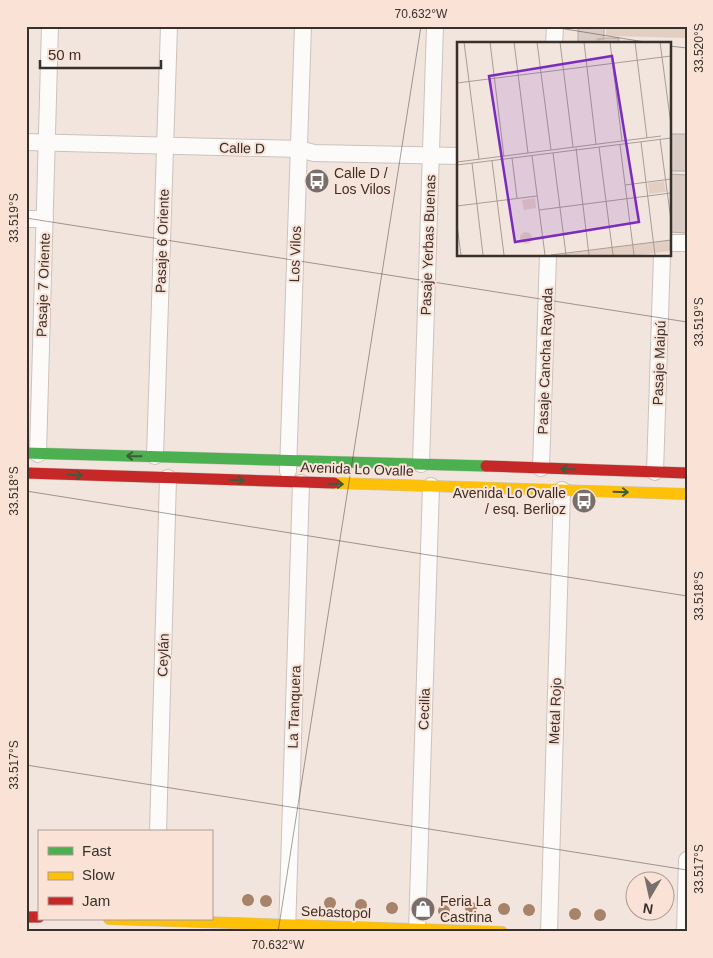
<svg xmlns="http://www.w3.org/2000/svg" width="713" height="958" viewBox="0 0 713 958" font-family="Helvetica,sans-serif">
<rect width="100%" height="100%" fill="#f2e5de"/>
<path fill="#e3cec2" d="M 606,26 L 687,26 L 687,38 L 606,36 Z"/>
<g fill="#daccc4" stroke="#b4aba5">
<path d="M 578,26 L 604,26 L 604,39 L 597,39 L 597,44 L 578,44 Z"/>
<path d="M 604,38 L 619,38 L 619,44 L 599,44 L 599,39 L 604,39 Z"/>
<rect x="669" y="134" width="18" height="37"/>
<path d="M 669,174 L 687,175 L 687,233 L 669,232 Z"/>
</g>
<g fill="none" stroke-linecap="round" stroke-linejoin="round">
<defs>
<g id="street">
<path d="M 554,44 L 555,26"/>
<path d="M 26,142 L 299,149 L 314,153 L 458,156"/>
<path d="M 26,219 L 45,219"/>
<path d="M 669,243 L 687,243"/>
<path d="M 38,454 L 50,26"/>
<path d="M 155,456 L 169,26"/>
<path d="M 421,464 L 435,26"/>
<path d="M 541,468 L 548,255"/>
<path d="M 288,471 L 303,26"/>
<path d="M 655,472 L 662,255"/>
<path d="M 158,832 L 168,478"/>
<path d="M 287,932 L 301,483"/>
<path d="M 417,932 L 431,486"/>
<path d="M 549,932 L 562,490"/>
<path d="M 685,932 L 687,860"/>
</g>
<path id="fast" d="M 26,453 L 486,466"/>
<g id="slow">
<path d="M 334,483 L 687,494"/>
<path d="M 109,919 L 502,932"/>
</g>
<g id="jam">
<path d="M 486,466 L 687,473"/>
<path d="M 26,473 L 334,483"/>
<path d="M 26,917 L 39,917"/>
</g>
</defs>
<use href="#street" stroke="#ccc2bc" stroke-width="18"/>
<use href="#fast" stroke="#ccc2bc" stroke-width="12"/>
<use href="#slow" stroke="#ccc2bc" stroke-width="12"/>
<use href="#jam" stroke="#ccc2bc" stroke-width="12"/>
<use href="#street" stroke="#fdfbfa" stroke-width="16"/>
<use href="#fast" stroke="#4caf50" stroke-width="11"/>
<use href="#slow" stroke="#ffc107" stroke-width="11"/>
<use href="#jam" stroke="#c62828" stroke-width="11"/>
</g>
<g fill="#a78369">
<circle cx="248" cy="900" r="6"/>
<circle cx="266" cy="901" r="6"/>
<circle cx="330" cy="903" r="6"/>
<circle cx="361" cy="905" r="6"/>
<circle cx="392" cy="908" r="6"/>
<circle cx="471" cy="908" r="6"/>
<circle cx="504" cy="909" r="6"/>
<circle cx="529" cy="910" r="6"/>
<circle cx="444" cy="911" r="6"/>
<circle cx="575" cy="914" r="6"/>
<circle cx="600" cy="915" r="6"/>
</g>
<defs><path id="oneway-shaft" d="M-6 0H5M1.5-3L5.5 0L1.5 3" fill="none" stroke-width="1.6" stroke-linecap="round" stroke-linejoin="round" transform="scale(1.25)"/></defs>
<g stroke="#3f5c38">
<use href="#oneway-shaft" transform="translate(134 456) rotate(-179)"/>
<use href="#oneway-shaft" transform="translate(568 469) rotate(-178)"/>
<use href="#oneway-shaft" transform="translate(75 475) rotate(2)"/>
<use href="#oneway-shaft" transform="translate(237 480) rotate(2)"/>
<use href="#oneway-shaft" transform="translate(336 484) rotate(2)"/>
<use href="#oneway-shaft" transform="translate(621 492) rotate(2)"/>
</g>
<path fill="none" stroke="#38302b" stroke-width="1" stroke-opacity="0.45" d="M 547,26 L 657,44M 669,46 L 687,48M 26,218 L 687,322M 26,491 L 687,596M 26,765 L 687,870M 278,932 L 421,26"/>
<defs>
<symbol id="bus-disc" viewBox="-11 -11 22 22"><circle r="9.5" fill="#796f6a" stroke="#fae3d6"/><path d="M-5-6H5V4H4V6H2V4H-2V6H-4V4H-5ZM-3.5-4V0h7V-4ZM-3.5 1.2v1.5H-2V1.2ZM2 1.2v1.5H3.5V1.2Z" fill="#fff"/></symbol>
<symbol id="shop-disc" viewBox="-11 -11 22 22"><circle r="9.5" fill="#796f6a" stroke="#fae3d6"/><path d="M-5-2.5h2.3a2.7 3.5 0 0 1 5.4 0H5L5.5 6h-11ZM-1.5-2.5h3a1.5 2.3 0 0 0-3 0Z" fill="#fff"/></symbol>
</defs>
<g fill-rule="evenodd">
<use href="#bus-disc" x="303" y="167" width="28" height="28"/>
<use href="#bus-disc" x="570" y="487" width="28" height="28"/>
<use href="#shop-disc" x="409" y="895" width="28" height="28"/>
</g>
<g text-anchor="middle" stroke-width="4" stroke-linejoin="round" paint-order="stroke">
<g font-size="14" fill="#38302b" stroke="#fae3d6">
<text transform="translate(242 148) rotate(1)" y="5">Calle D</text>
<text transform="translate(162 241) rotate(-88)" y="5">Pasaje 6 Oriente</text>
<text transform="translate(428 245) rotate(-88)" y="5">Pasaje Yerbas Buenas</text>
<text transform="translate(295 254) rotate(-88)" y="5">Los Vilos</text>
<text transform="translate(43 285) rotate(-88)" y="5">Pasaje 7 Oriente</text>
<text transform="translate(545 361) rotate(-88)" y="5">Pasaje Cancha Rayada</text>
<text transform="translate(659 363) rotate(-88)" y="5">Pasaje Maipú</text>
<text transform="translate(357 469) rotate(2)" y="5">Avenida Lo Ovalle</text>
<text transform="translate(163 655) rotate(-88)" y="5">Ceylán</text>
<text transform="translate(294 707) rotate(-88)" y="5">La Tranquera</text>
<text transform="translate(424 709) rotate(-88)" y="5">Cecilia</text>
<text transform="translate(555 711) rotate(-88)" y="5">Metal Rojo</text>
<text transform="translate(336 912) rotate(2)" y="5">Sebastopol</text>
</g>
<g font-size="14" fill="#38302b" stroke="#fae3d6" text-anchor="start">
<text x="334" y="178">Calle D /<tspan x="334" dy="16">Los Vilos</tspan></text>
<text x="566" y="498" text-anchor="end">Avenida Lo Ovalle<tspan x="566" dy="16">/ esq. Berlioz</tspan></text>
<text x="440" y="906">Feria La<tspan x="440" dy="16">Castrina</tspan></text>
</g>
</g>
<g transform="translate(457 42)">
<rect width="214" height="214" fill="#f2e5de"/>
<path d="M 207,139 L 209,150 L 192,152 L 191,141 ZM 78,156 L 79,166 L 67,168 L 65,158 ZM63 196a6 6 0 1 1 12 0a6 6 0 1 1-12 0ZM 214,198 L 214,209 L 183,213 L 99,213 Z" fill="#e3cec2"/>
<path fill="none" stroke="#a89d96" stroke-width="1" d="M 7,0 L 22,117M 33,0 L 47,115M 57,0 L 71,111M 80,0 L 94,108M 103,0 L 116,105M 127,0 L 139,102M 153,0 L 165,99M 178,0 L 190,96M 203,0 L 214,83M 0,41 L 214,14M 203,97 L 214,178M 184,100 L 198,213M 163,103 L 177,213M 142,105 L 156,213M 119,106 L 132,213M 96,111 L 109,213M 75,114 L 88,213M 55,116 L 60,156M 35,119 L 47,213M 0,120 L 204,94M 15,121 L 26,213M 0,123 L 214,96M 168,143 L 214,137M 0,164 L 80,154M 82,168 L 214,151M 0,183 L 4,213M 94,213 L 214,198"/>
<path fill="#7b2cbf" fill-opacity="0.15" stroke="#7b2cbf" stroke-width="2.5" d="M 155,14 L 182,180 L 58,200 L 32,34 Z"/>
<rect width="214" height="214" fill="none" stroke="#38302b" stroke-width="2.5"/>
</g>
<rect width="713" height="958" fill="none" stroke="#fae3d6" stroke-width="55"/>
<rect x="38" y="830" width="175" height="90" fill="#fae3d6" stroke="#ac9b92"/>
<rect x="48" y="847" width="25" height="8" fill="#4caf50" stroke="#ac9b92"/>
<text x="82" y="856" font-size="15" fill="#38302b">Fast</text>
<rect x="48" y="872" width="25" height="8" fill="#ffc107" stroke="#ac9b92"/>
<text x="82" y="880" font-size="15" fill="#38302b">Slow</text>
<rect x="48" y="897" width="25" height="8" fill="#c62828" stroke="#ac9b92"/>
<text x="82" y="906" font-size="15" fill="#38302b">Jam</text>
<g transform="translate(650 896) rotate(189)"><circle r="24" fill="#fae3d6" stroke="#ac9b92"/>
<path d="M0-4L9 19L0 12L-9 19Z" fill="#796f6a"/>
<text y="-8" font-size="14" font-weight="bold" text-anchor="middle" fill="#38302b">N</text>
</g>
<path d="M40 60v8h121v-8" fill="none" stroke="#38302b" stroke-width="2.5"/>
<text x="48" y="60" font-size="15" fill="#38302b" stroke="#fae3d6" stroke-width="4" paint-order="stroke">50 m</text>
<rect x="28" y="28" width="658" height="902" fill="none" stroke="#38302b" stroke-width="2"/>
<g font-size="12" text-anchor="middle" fill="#38302b">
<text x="421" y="18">70.632°W</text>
<text transform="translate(699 48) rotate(-90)" y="4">33.520°S</text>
<text transform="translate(14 218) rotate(-90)" y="4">33.519°S</text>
<text transform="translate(699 322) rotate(-90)" y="4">33.519°S</text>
<text transform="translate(14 491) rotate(-90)" y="4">33.518°S</text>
<text transform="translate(699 596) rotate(-90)" y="4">33.518°S</text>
<text transform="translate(14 765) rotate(-90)" y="4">33.517°S</text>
<text transform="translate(699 869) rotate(-90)" y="4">33.517°S</text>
<text x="278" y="949">70.632°W</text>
</g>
</svg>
